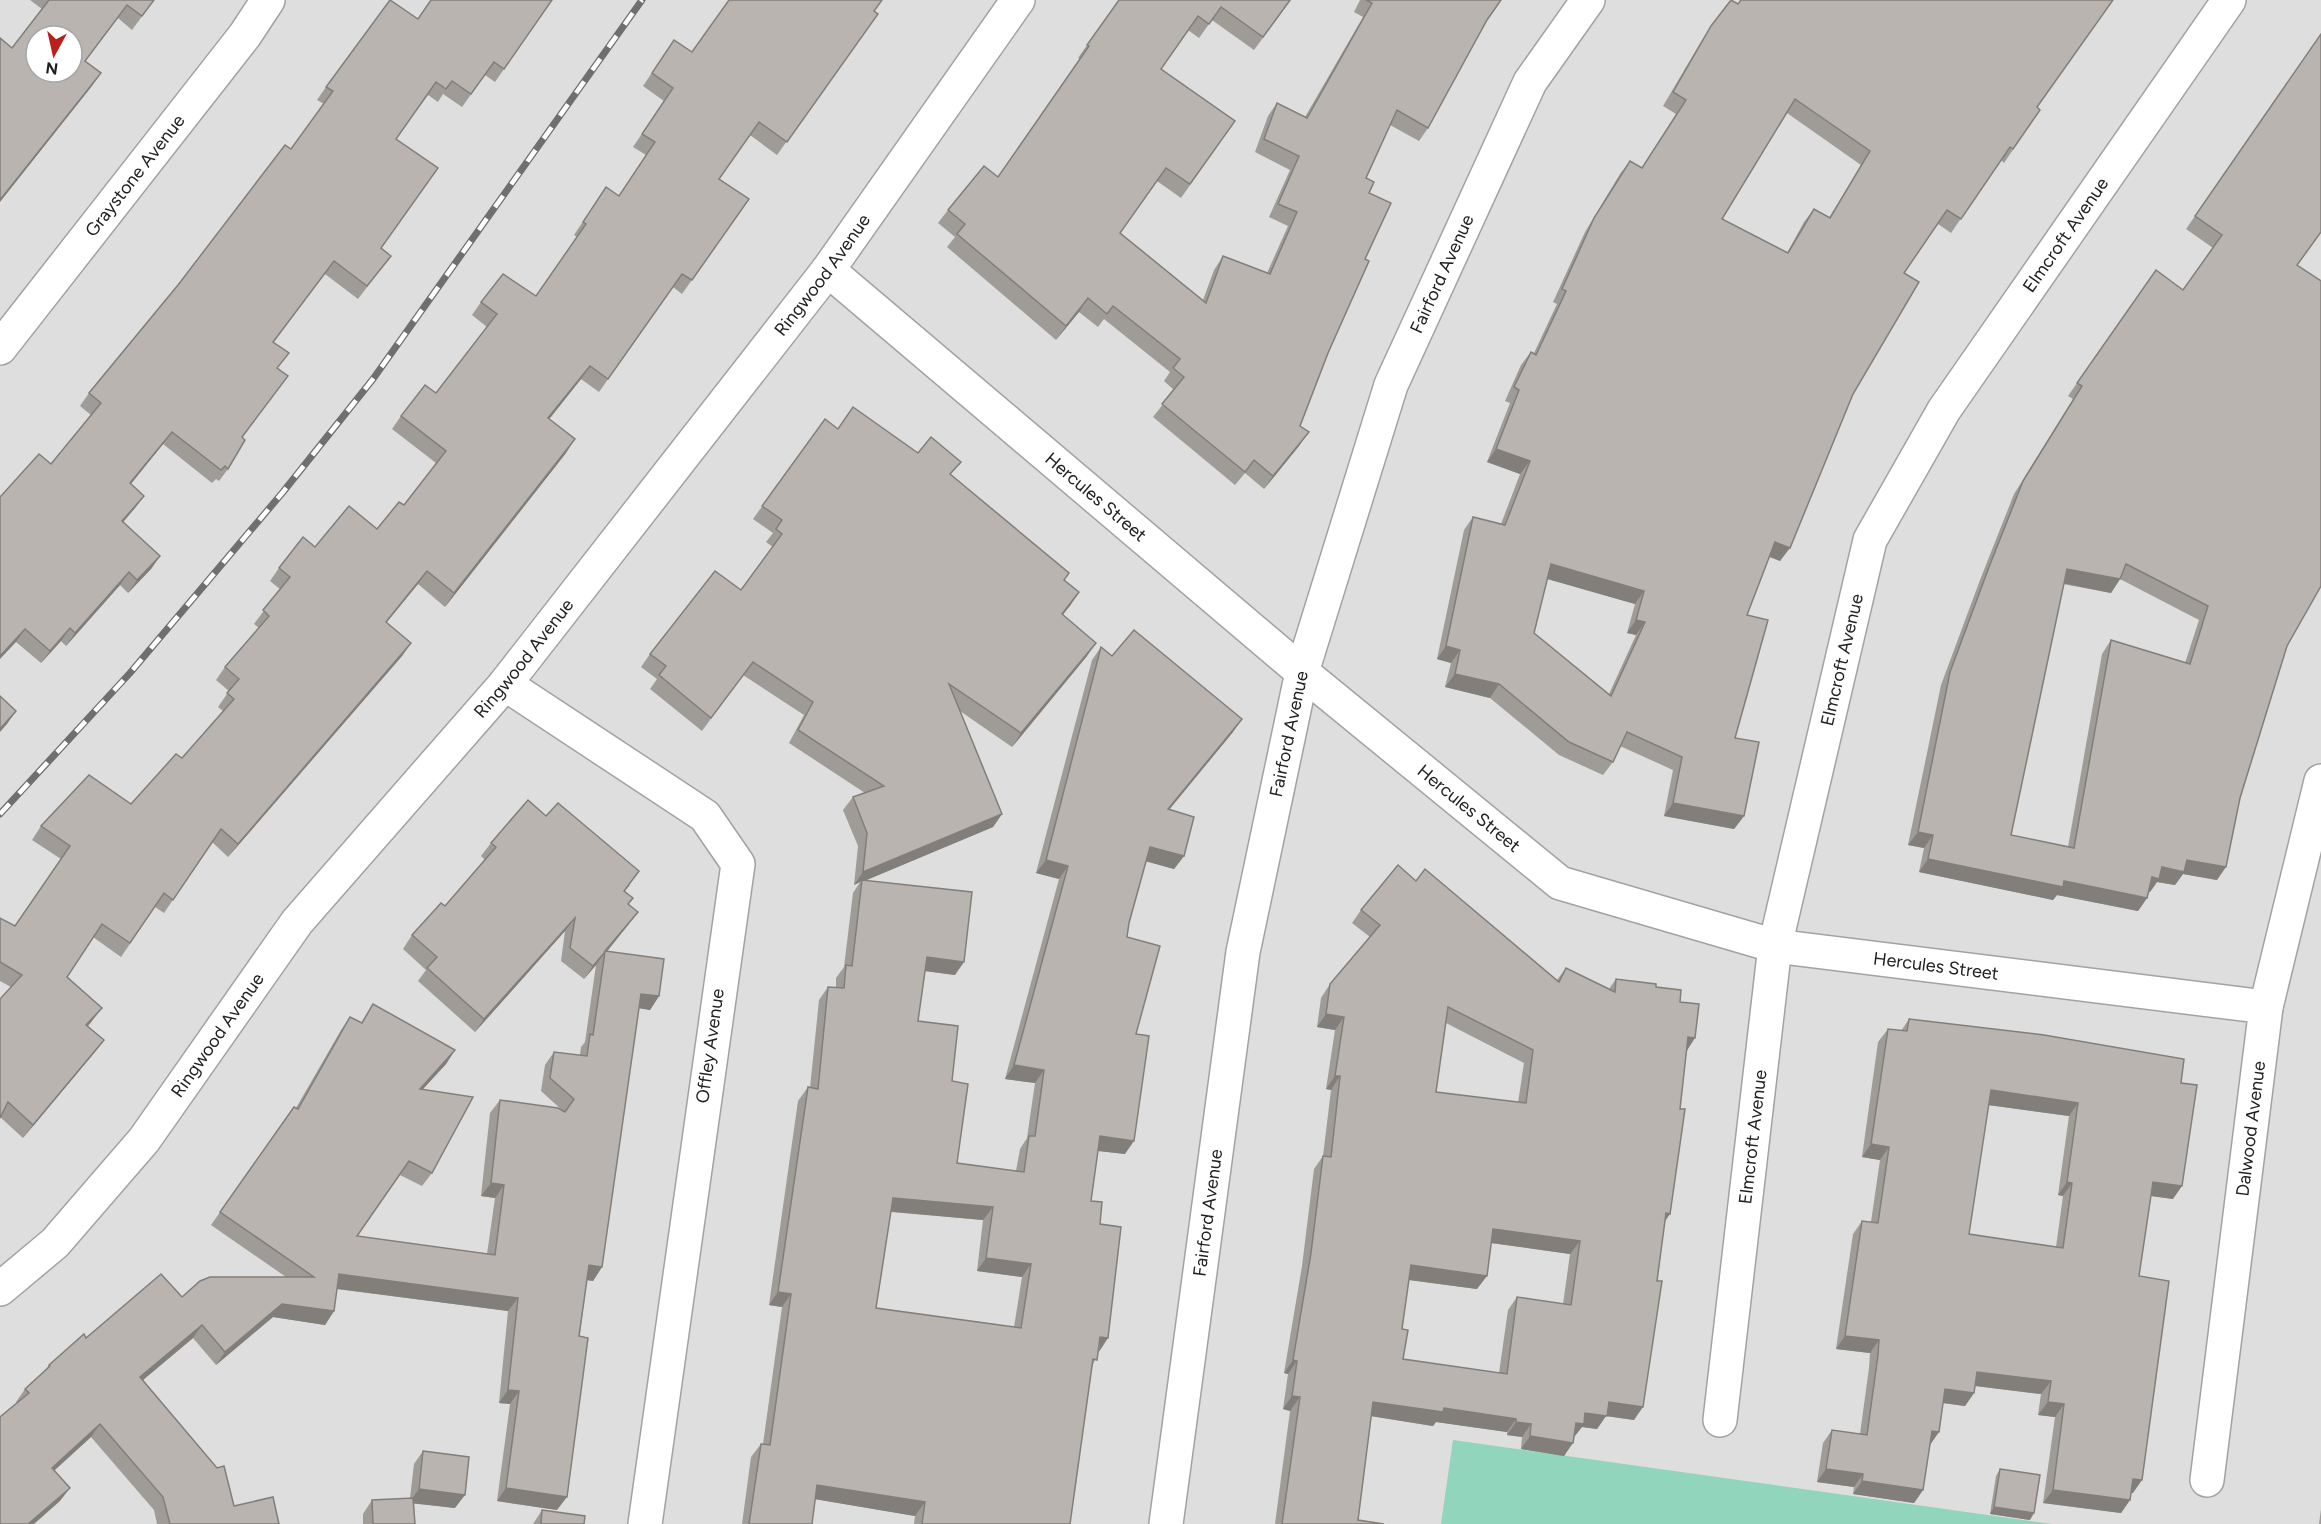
<svg xmlns="http://www.w3.org/2000/svg" width="2321" height="1524" viewBox="0 0 2321 1524" font-family="Figtree,sans-serif">
<rect width="100%" height="100%" fill="#f0eee9"/>
<path fill="#dfdede" fill-rule="evenodd" d="M 0,0 L 2321,0 L 2321,1524 L 0,1524 ZM 36,36 L 72,36 L 72,72 L 36,72 Z"/>
<path fill="#92d5bd" d="M 1453,1440 L 2052,1524 L 1441,1524 Z"/>
<g fill="none" stroke-linecap="round" stroke-linejoin="round">
<defs>
<g id="street">
<path id="s1" d="M 828,270 L 1302,672 L 1560,883 L 1775,946 L 2266,1007"/>
<path id="s2" d="M 0,348 L 245,35 L 268,0"/>
<path d="M 505,684 L 705,816 L 738,864 L 645,1524"/>
<path id="s3" d="M 0,1289 L 55,1243 L 144,1140 L 297,922 L 505,684 L 828,270 L 1018,0"/>
<path id="s4" d="M 1720,1420 L 1775,946 L 1870,540 L 1944,410 L 2229,0"/>
<path id="s5" d="M 2207,1480 L 2266,1007 L 2321,781"/>
<path id="s6" d="M 1166,1524 L 1243,952 L 1302,672 L 1391,385 L 1530,82 L 1588,0"/>
</g>
</defs>
<use href="#street" stroke="#a2a2a2" stroke-width="36"/>
<use href="#street" stroke="#fff" stroke-width="33"/>
<defs>
<path id="rail" d="M 0,814 L 130,673 L 283,492 L 373,379 L 642,0"/>
</defs>
<use href="#rail" stroke="#6f6f6f" stroke-width="7"/>
<use href="#rail" stroke="#fff" stroke-width="4.5" stroke-dasharray="14" stroke-linecap="butt"/>
</g>
<g fill="#9f9b96" fill-rule="evenodd">
<path d="M 30,0 L 154,0 L 132,30 L 118,18 L 85,61 L 92,86 L 12,48 L 42,9 Z"/>
<path d="M 552,0 L 495,82 L 485,75 L 462,107 L 443,94 L 438,102 L 428,95 L 396,139 L 381,248 L 391,256 L 358,299 L 325,274 L 274,342 L 278,369 L 288,376 L 242,437 L 228,469 L 219,481 L 216,479 L 212,483 L 163,444 L 131,484 L 144,496 L 135,508 L 123,522 L 160,556 L 151,569 L 128,593 L 120,585 L 66,646 L 61,641 L 41,663 L 16,642 L 51,464 L 91,415 L 80,406 L 89,393 L 291,149 L 324,104 L 317,100 L 326,87 L 418,19 Z"/>
<path d="M 1119,0 L 1291,0 L 1254,50 L 1212,20 L 1199,38 L 1188,30 L 1161,69 L 1235,121 L 1181,198 L 1157,181 L 1120,233 L 1203,300 L 1214,270 L 1223,256 L 1267,273 L 1288,226 L 1269,217 L 1290,170 L 1255,152 L 1268,116 L 1277,103 L 1305,117 L 1363,17 L 1354,12 L 1360,0 L 1501,0 L 1487,20 L 1428,128 L 1419,141 L 1390,125 L 1366,178 L 1369,193 L 1365,259 L 1300,426 L 1299,446 L 1264,489 L 1245,473 L 1235,485 L 1153,417 L 1174,390 L 1164,381 L 1170,372 L 1104,319 L 1098,327 L 1079,312 L 1056,340 L 947,247 L 955,237 L 938,223 L 948,210 L 998,177 L 1080,59 L 1078,58 Z"/>
<path d="M 1731,0 L 1738,4 L 2037,107 L 2040,110 L 2004,163 L 2001,160 L 1951,233 L 1938,224 L 1904,273 L 1853,394 L 1780,561 L 1769,557 L 1747,615 L 1735,738 L 1744,816 L 1734,829 L 1664,816 L 1673,770 L 1620,746 L 1613,762 L 1603,775 L 1559,755 L 1490,698 L 1445,687 L 1451,663 L 1437,659 L 1464,530 L 1473,517 L 1501,524 L 1520,474 L 1487,462 L 1510,403 L 1505,401 L 1521,365 L 1531,352 L 1534,353 L 1557,304 L 1553,302 L 1585,232 L 1620,174 L 1630,161 L 1642,168 L 1676,114 L 1663,106 L 1702,40 ZM 1787,113 L 1861,165 L 1829,218 L 1814,209 L 1804,222 L 1787,253 L 1722,219 ZM 1547,579 L 1635,604 L 1627,633 L 1636,635 L 1609,694 L 1534,633 Z"/>
<path d="M 874,11 L 878,14 L 777,155 L 750,135 L 719,179 L 749,199 L 682,294 L 673,287 L 599,392 L 581,379 L 549,419 L 566,453 L 445,607 L 418,584 L 386,623 L 411,643 L 402,656 L 228,857 L 212,842 L 164,913 L 155,907 L 121,957 L 93,937 L 67,977 L 92,1021 L 88,1026 L 104,1040 L 94,1053 L 23,1138 L 0,1117 L 11,987 L 0,981 L 0,918 L 15,926 L 61,859 L 32,840 L 41,826 L 131,804 L 182,758 L 223,711 L 218,707 L 229,691 L 216,680 L 225,667 L 259,628 L 254,624 L 280,589 L 270,581 L 279,568 L 315,547 L 377,529 L 404,505 L 436,463 L 392,429 L 401,416 L 436,393 L 487,327 L 472,315 L 481,302 L 536,296 L 577,237 L 574,235 L 606,187 L 619,196 L 646,155 L 633,147 L 664,101 L 643,86 L 674,40 L 692,52 Z"/>
<path d="M 2321,34 L 2298,265 L 2287,646 L 2240,798 L 2217,880 L 2183,874 L 2175,885 L 2157,882 L 2150,892 L 2149,892 L 2147,898 L 2138,911 L 2057,895 L 2053,900 L 1919,872 L 1924,848 L 1908,845 L 1941,685 L 1980,580 L 2014,494 L 2073,399 L 2068,396 L 2156,270 L 2183,290 L 2213,248 L 2186,229 ZM 2120,579 L 2199,620 L 2185,663 L 2111,640 L 2102,654 L 2068,847 L 2011,835 L 2063,584 L 2111,593 Z"/>
<path d="M 825,419 L 838,429 L 918,453 L 951,475 L 1064,580 L 1079,592 L 1063,615 L 1087,656 L 1012,747 L 960,711 L 1002,814 L 993,827 L 866,880 L 955,975 L 925,971 L 918,1021 L 952,1081 L 957,1163 L 1016,1171 L 1020,1149 L 1027,1138 L 1035,1083 L 1005,1079 L 1059,879 L 1036,873 L 1092,660 L 1101,647 L 1112,656 L 1233,732 L 1169,810 L 1184,856 L 1174,869 L 1146,861 L 1129,923 L 1127,937 L 1136,1034 L 1125,1154 L 1098,1151 L 1091,1201 L 1100,1224 L 1098,1352 L 1092,1367 L 1070,1524 L 914,1524 L 915,1516 L 815,1499 L 812,1524 L 742,1524 L 751,1457 L 761,1444 L 763,1444 L 782,1307 L 769,1305 L 798,1101 L 808,1087 L 810,1088 L 819,1000 L 828,987 L 836,987 L 836,978 L 844,967 L 853,893 L 860,882 L 854,885 L 858,846 L 843,810 L 853,797 L 865,793 L 789,743 L 804,715 L 743,675 L 702,731 L 650,689 L 657,679 L 641,667 L 650,654 L 741,590 L 773,547 L 766,542 L 773,533 L 753,519 ZM 891,1212 L 983,1220 L 977,1271 L 1022,1277 L 1014,1327 L 876,1308 Z"/>
<path d="M 546,816 L 630,885 L 625,891 L 629,904 L 628,925 L 607,951 L 659,996 L 650,1010 L 639,1008 L 602,1267 L 593,1281 L 587,1280 L 557,1510 L 497,1501 L 510,1404 L 499,1403 L 508,1311 L 337,1289 L 334,1311 L 325,1325 L 273,1317 L 216,1365 L 193,1338 L 143,1380 L 234,1506 L 279,1524 L 157,1524 L 154,1510 L 91,1437 L 54,1470 L 60,1501 L 16,1402 L 25,1389 L 43,1373 L 49,1365 L 86,1338 L 182,1297 L 286,1277 L 211,1225 L 294,1107 L 296,1108 L 341,1030 L 350,1017 L 361,1023 L 373,1004 L 455,1050 L 446,1064 L 423,1089 L 432,1173 L 422,1186 L 400,1175 L 357,1236 L 487,1254 L 495,1198 L 481,1196 L 490,1113 L 500,1100 L 564,1112 L 541,1091 L 545,1065 L 554,1052 L 580,1055 L 581,1047 L 585,1042 L 596,965 L 584,979 L 561,961 L 565,931 L 475,1032 L 418,981 L 426,970 L 403,949 L 412,935 L 445,906 L 485,860 L 481,856 L 491,843 Z"/>
<path d="M 1416,881 L 1557,980 L 1566,968 L 1609,989 L 1616,979 L 1656,987 L 1680,1002 L 1686,1051 L 1665,1221 L 1634,1420 L 1606,1416 L 1597,1429 L 1582,1427 L 1574,1437 L 1564,1456 L 1521,1449 L 1522,1437 L 1507,1435 L 1507,1432 L 1436,1422 L 1433,1426 L 1371,1416 L 1358,1520 L 1384,1524 L 1275,1524 L 1290,1411 L 1283,1409 L 1288,1374 L 1284,1373 L 1302,1266 L 1314,1169 L 1323,1156 L 1331,1090 L 1326,1089 L 1335,1030 L 1317,1027 L 1321,998 L 1330,984 L 1370,937 L 1352,923 L 1361,910 ZM 1446,1023 L 1524,1063 L 1518,1103 L 1436,1092 ZM 1491,1243 L 1570,1254 L 1563,1304 L 1517,1297 L 1508,1310 L 1499,1373 L 1403,1359 L 1402,1329 L 1409,1280 L 1477,1289 Z"/>
<path d="M 1909,1019 L 2181,1083 L 2173,1199 L 2151,1196 L 2139,1276 L 2133,1493 L 2131,1493 L 2130,1500 L 2121,1513 L 2043,1503 L 2055,1417 L 2038,1415 L 2041,1394 L 1975,1386 L 1974,1393 L 1965,1406 L 1943,1403 L 1930,1445 L 1923,1490 L 1914,1503 L 1853,1494 L 1854,1487 L 1817,1482 L 1823,1443 L 1832,1430 L 1860,1434 L 1869,1368 L 1870,1353 L 1836,1349 L 1853,1234 L 1862,1221 L 1871,1222 L 1880,1160 L 1862,1157 L 1878,1042 L 1888,1029 L 1901,1031 ZM 1988,1105 L 2069,1116 L 2058,1195 L 2063,1196 L 2056,1247 L 1969,1234 Z"/>
<path d="M 423,1451 L 455,1508 L 414,1503 L 415,1524 L 363,1524 L 363,1514 L 372,1500 L 410,1498 L 414,1464 Z"/>
<path d="M 2000,1469 L 2030,1520 L 1990,1514 L 1996,1476 Z"/>
<path d="M 2321,1509 L 2321,1524 L 2319,1524 Z"/>
<path d="M 542,1510 L 584,1524 L 533,1524 Z"/>
</g>
<g fill="#827e7a">
<path d="M 101,73 L 92,86 L 0,202 L 0,200 Z"/>
<path d="M 1088,298 L 1079,312 L 1056,340 L 1066,326 Z"/>
<path d="M 590,366 L 581,379 L 539,432 L 548,418 Z"/>
<path d="M 172,432 L 163,444 L 121,496 L 130,483 Z"/>
<path d="M 1309,432 L 1299,446 L 1264,489 L 1273,476 Z"/>
<path d="M 575,439 L 566,453 L 445,607 L 454,593 Z"/>
<path d="M 1496,449 L 1530,461 L 1520,474 L 1487,462 Z"/>
<path d="M 144,496 L 135,508 L 113,534 L 122,521 Z"/>
<path d="M 1775,542 L 1790,548 L 1780,561 L 1766,555 Z"/>
<path d="M 160,556 L 151,569 L 128,593 L 137,580 Z"/>
<path d="M 1551,564 L 1644,591 L 1635,604 L 1541,577 Z"/>
<path d="M 2067,569 L 2120,579 L 2111,593 L 2057,582 Z"/>
<path d="M 427,571 L 418,584 L 376,635 L 386,622 Z"/>
<path d="M 129,572 L 120,585 L 66,646 L 75,633 Z"/>
<path d="M 1079,592 L 1070,606 L 1052,627 L 1062,614 Z"/>
<path d="M 1636,620 L 1645,622 L 1636,635 L 1627,633 Z"/>
<path d="M 70,628 L 61,641 L 41,663 L 50,651 Z"/>
<path d="M 25,629 L 16,642 L 0,659 L 0,656 Z"/>
<path d="M 411,643 L 402,656 L 228,857 L 238,844 Z"/>
<path d="M 1096,643 L 1087,656 L 1012,747 L 1021,733 Z"/>
<path d="M 1446,646 L 1460,650 L 1451,663 L 1437,659 Z"/>
<path d="M 1455,674 L 1499,684 L 1490,698 L 1445,687 Z"/>
<path d="M 16,711 L 7,724 L 0,732 L 0,729 Z"/>
<path d="M 1242,719 L 1233,732 L 1158,823 L 1168,809 Z"/>
<path d="M 1673,803 L 1744,816 L 1734,829 L 1664,816 Z"/>
<path d="M 1002,814 L 993,827 L 862,882 L 862,880 L 860,882 L 854,885 L 863,872 Z"/>
<path d="M 1918,832 L 1933,835 L 1924,848 L 1908,845 Z"/>
<path d="M 1150,847 L 1184,856 L 1174,869 L 1141,860 Z"/>
<path d="M 1928,859 L 2064,881 L 2147,898 L 2138,911 L 2057,895 L 2053,900 L 1919,872 Z"/>
<path d="M 1046,860 L 1068,866 L 1059,879 L 1036,873 Z"/>
<path d="M 2187,860 L 2226,867 L 2217,880 L 2183,874 L 2175,885 L 2157,882 L 2150,892 L 2142,891 L 2152,877 L 2162,867 Z"/>
<path d="M 638,912 L 628,925 L 605,954 L 605,952 Z"/>
<path d="M 575,918 L 565,931 L 475,1032 L 484,1019 Z"/>
<path d="M 605,952 L 596,965 L 584,979 L 593,966 Z"/>
<path d="M 927,957 L 964,962 L 955,975 L 917,970 Z"/>
<path d="M 641,994 L 659,996 L 650,1010 L 632,1007 Z"/>
<path d="M 102,1008 L 92,1021 L 77,1038 L 86,1025 Z"/>
<path d="M 1326,1014 L 1344,1017 L 1335,1030 L 1317,1027 Z"/>
<path d="M 1688,1037 L 1695,1038 L 1686,1052 Z"/>
<path d="M 104,1040 L 94,1053 L 23,1138 L 33,1125 Z"/>
<path d="M 455,1050 L 446,1064 L 411,1102 L 420,1089 Z"/>
<path d="M 1014,1065 L 1044,1070 L 1035,1083 L 1005,1079 Z"/>
<path d="M 1335,1076 L 1340,1076 L 1331,1090 L 1326,1089 Z"/>
<path d="M 1991,1090 L 2078,1103 L 2069,1116 L 1981,1104 Z"/>
<path d="M 1100,1136 L 1134,1141 L 1125,1154 L 1090,1150 Z"/>
<path d="M 1871,1144 L 1889,1147 L 1880,1160 L 1862,1157 Z"/>
<path d="M 2067,1182 L 2072,1183 L 2063,1196 L 2058,1195 Z"/>
<path d="M 2153,1182 L 2182,1186 L 2173,1199 L 2144,1195 Z"/>
<path d="M 491,1183 L 504,1185 L 495,1198 L 481,1196 Z"/>
<path d="M 893,1198 L 993,1207 L 983,1220 L 884,1211 Z"/>
<path d="M 1666,1213 L 1670,1214 L 1661,1227 Z"/>
<path d="M 1493,1229 L 1580,1241 L 1570,1254 L 1484,1242 Z"/>
<path d="M 986,1258 L 1031,1264 L 1022,1277 L 977,1271 Z"/>
<path d="M 589,1265 L 602,1267 L 593,1281 L 580,1279 Z"/>
<path d="M 1411,1265 L 1487,1276 L 1477,1289 L 1402,1279 Z"/>
<path d="M 339,1274 L 518,1298 L 508,1311 L 330,1288 Z"/>
<path d="M 778,1292 L 791,1294 L 782,1307 L 769,1305 Z"/>
<path d="M 282,1304 L 334,1311 L 325,1325 L 273,1317 L 216,1365 L 225,1352 Z"/>
<path d="M 202,1325 L 193,1338 L 131,1390 L 140,1377 Z"/>
<path d="M 1845,1336 L 1879,1340 L 1870,1353 L 1836,1349 Z"/>
<path d="M 1100,1337 L 1108,1338 L 1099,1352 Z"/>
<path d="M 1293,1360 L 1297,1361 L 1288,1374 L 1284,1373 Z"/>
<path d="M 1977,1372 L 2051,1381 L 2041,1394 L 1968,1385 Z"/>
<path d="M 1945,1389 L 1974,1393 L 1965,1406 L 1936,1402 Z"/>
<path d="M 508,1390 L 519,1391 L 510,1404 L 499,1403 Z"/>
<path d="M 1292,1396 L 1300,1397 L 1290,1411 L 1283,1409 Z"/>
<path d="M 1373,1402 L 1444,1408 L 1516,1419 L 1507,1432 L 1436,1422 L 1433,1426 L 1364,1415 Z"/>
<path d="M 1609,1402 L 1643,1407 L 1634,1420 L 1606,1416 L 1597,1429 L 1582,1427 L 1574,1437 L 1576,1423 L 1585,1413 Z"/>
<path d="M 2048,1402 L 2064,1404 L 2055,1417 L 2038,1415 Z"/>
<path d="M 1516,1422 L 1531,1424 L 1522,1437 L 1507,1435 Z"/>
<path d="M 100,1424 L 91,1437 L 43,1481 L 52,1468 Z"/>
<path d="M 1932,1431 L 1939,1432 L 1930,1445 Z"/>
<path d="M 1530,1436 L 1573,1443 L 1564,1456 L 1521,1449 Z"/>
<path d="M 1826,1469 L 1863,1474 L 1854,1487 L 1817,1482 Z"/>
<path d="M 2133,1479 L 2142,1480 L 2133,1493 L 2124,1492 Z"/>
<path d="M 1862,1481 L 1923,1490 L 1914,1503 L 1853,1494 Z"/>
<path d="M 817,1485 L 925,1502 L 915,1516 L 808,1498 Z"/>
<path d="M 70,1488 L 60,1501 L 34,1524 L 28,1524 Z"/>
<path d="M 506,1488 L 567,1497 L 557,1510 L 497,1501 Z"/>
<path d="M 419,1489 L 465,1495 L 455,1508 L 409,1503 Z"/>
<path d="M 2053,1490 L 2130,1500 L 2121,1513 L 2043,1503 Z"/>
<path d="M 1994,1507 L 2034,1513 L 2030,1520 L 1990,1514 Z"/>
</g>
<g fill="#b9b4af" stroke="#827e7a" stroke-width="1.5" fill-rule="evenodd">
<path d="M 49,0 L 154,0 L 142,16 L 127,5 L 85,61 L 101,73 L 0,200 L 0,38 L 12,48 ZM 36,36 L 72,36 L 72,72 L 36,72 Z"/>
<path d="M 390,0 L 418,19 L 431,0 L 552,0 L 504,69 L 494,62 L 471,94 L 452,81 L 446,89 L 436,82 L 396,139 L 438,168 L 381,248 L 391,256 L 367,286 L 334,261 L 273,342 L 289,353 L 277,368 L 288,376 L 242,437 L 245,440 L 228,469 L 225,466 L 221,470 L 172,432 L 130,483 L 144,496 L 122,521 L 160,556 L 137,580 L 129,572 L 75,633 L 70,628 L 50,651 L 25,629 L 0,656 L 0,497 L 39,454 L 51,464 L 101,403 L 89,393 L 178,285 L 285,145 L 291,149 L 333,91 L 326,87 Z"/>
<path d="M 729,0 L 882,0 L 874,11 L 878,14 L 787,142 L 759,122 L 719,179 L 749,199 L 692,280 L 682,274 L 608,379 L 590,366 L 548,418 L 575,439 L 454,593 L 427,571 L 386,622 L 411,643 L 238,844 L 221,829 L 173,900 L 164,893 L 130,943 L 102,924 L 67,977 L 102,1008 L 86,1025 L 104,1040 L 33,1125 L 8,1102 L 0,1118 L 0,999 L 22,975 L 0,962 L 0,918 L 15,926 L 70,846 L 41,826 L 89,775 L 131,804 L 176,754 L 182,758 L 234,699 L 227,693 L 239,679 L 225,667 L 269,616 L 263,610 L 290,577 L 279,568 L 303,537 L 315,547 L 349,506 L 377,529 L 399,502 L 404,505 L 446,451 L 401,416 L 425,385 L 436,393 L 497,314 L 481,302 L 503,274 L 536,296 L 586,224 L 583,222 L 606,187 L 619,196 L 655,142 L 642,134 L 673,88 L 652,73 L 674,40 L 692,52 Z"/>
<path d="M 1119,0 L 1290,0 L 1263,37 L 1221,7 L 1209,24 L 1198,16 L 1161,69 L 1235,121 L 1190,184 L 1166,168 L 1120,233 L 1206,303 L 1223,256 L 1270,274 L 1297,212 L 1278,204 L 1299,156 L 1264,139 L 1277,103 L 1307,118 L 1372,3 L 1366,0 L 1501,0 L 1487,20 L 1428,128 L 1397,110 L 1366,178 L 1374,182 L 1369,193 L 1391,203 L 1365,259 L 1369,261 L 1328,353 L 1300,426 L 1309,432 L 1273,476 L 1254,460 L 1245,472 L 1162,404 L 1184,377 L 1173,368 L 1180,359 L 1113,306 L 1107,314 L 1088,298 L 1066,326 L 957,234 L 965,224 L 948,210 L 984,166 L 998,177 L 1089,46 L 1087,45 Z"/>
<path d="M 1731,0 L 1738,4 L 1741,0 L 2113,0 L 2037,107 L 2040,110 L 2013,149 L 2010,147 L 1961,219 L 1947,210 L 1904,273 L 1919,282 L 1853,394 L 1790,548 L 1775,542 L 1747,615 L 1768,620 L 1735,738 L 1759,742 L 1744,816 L 1673,803 L 1682,757 L 1627,732 L 1613,762 L 1569,742 L 1499,684 L 1455,674 L 1460,650 L 1446,646 L 1473,517 L 1505,525 L 1530,461 L 1496,449 L 1519,390 L 1514,387 L 1531,352 L 1536,355 L 1566,291 L 1562,289 L 1594,218 L 1630,161 L 1642,168 L 1686,100 L 1673,92 L 1711,26 ZM 1795,99 L 1870,151 L 1830,218 L 1814,209 L 1788,253 L 1722,219 ZM 1551,564 L 1644,591 L 1636,620 L 1645,622 L 1611,696 L 1534,633 Z"/>
<path d="M 2321,34 L 2321,232 L 2297,265 L 2321,281 L 2321,586 L 2287,646 L 2240,798 L 2226,867 L 2187,860 L 2184,872 L 2162,867 L 2159,879 L 2152,877 L 2147,898 L 2064,881 L 2063,887 L 1928,859 L 1933,835 L 1918,832 L 1950,672 L 1989,567 L 2023,481 L 2082,386 L 2077,383 L 2156,270 L 2183,290 L 2222,235 L 2195,216 ZM 2126,564 L 2208,606 L 2190,664 L 2111,640 L 2074,848 L 2011,835 L 2067,569 L 2120,579 Z"/>
<path d="M 853,407 L 918,453 L 931,437 L 961,462 L 950,474 L 1069,573 L 1064,580 L 1079,592 L 1062,614 L 1096,643 L 1021,733 L 949,684 L 1002,814 L 863,872 L 867,833 L 853,797 L 884,786 L 798,730 L 813,702 L 753,662 L 711,718 L 659,675 L 666,666 L 650,654 L 715,571 L 741,590 L 782,534 L 776,529 L 782,520 L 762,506 L 825,419 L 838,429 Z"/>
<path d="M 1134,630 L 1242,719 L 1168,809 L 1194,817 L 1184,856 L 1150,847 L 1129,923 L 1127,937 L 1160,946 L 1136,1034 L 1149,1036 L 1134,1141 L 1100,1136 L 1091,1201 L 1102,1202 L 1100,1224 L 1121,1227 L 1108,1338 L 1100,1337 L 1097,1360 L 1093,1359 L 1070,1524 L 922,1524 L 925,1502 L 817,1485 L 812,1524 L 749,1524 L 761,1444 L 770,1445 L 791,1294 L 778,1292 L 808,1087 L 818,1089 L 828,987 L 844,988 L 846,965 L 852,966 L 862,880 L 972,892 L 964,962 L 927,957 L 918,1021 L 958,1026 L 952,1081 L 968,1084 L 957,1163 L 1024,1172 L 1029,1136 L 1035,1136 L 1044,1070 L 1014,1065 L 1068,866 L 1046,860 L 1101,647 L 1112,656 ZM 893,1198 L 993,1207 L 986,1258 L 1031,1264 L 1021,1328 L 876,1308 Z"/>
<path d="M 0,696 L 16,711 L 0,729 Z"/>
<path d="M 528,800 L 546,816 L 558,803 L 639,871 L 624,891 L 633,898 L 628,904 L 638,912 L 605,951 L 664,959 L 659,996 L 641,994 L 602,1267 L 589,1265 L 579,1336 L 588,1338 L 567,1497 L 506,1488 L 519,1391 L 508,1390 L 518,1298 L 339,1274 L 334,1311 L 282,1304 L 225,1352 L 202,1325 L 140,1377 L 217,1468 L 224,1466 L 234,1506 L 273,1497 L 279,1524 L 170,1524 L 163,1497 L 100,1424 L 52,1468 L 70,1488 L 28,1524 L 0,1524 L 0,1417 L 29,1393 L 25,1389 L 50,1366 L 49,1365 L 84,1334 L 86,1338 L 161,1274 L 182,1297 L 200,1281 L 210,1277 L 314,1277 L 220,1212 L 294,1107 L 298,1109 L 350,1017 L 362,1023 L 373,1004 L 455,1050 L 420,1089 L 473,1097 L 432,1173 L 409,1161 L 357,1236 L 495,1255 L 504,1185 L 491,1183 L 500,1100 L 558,1108 L 565,1112 L 574,1099 L 550,1078 L 554,1052 L 587,1056 L 590,1034 L 593,1035 L 605,952 L 593,966 L 570,948 L 575,918 L 484,1019 L 427,968 L 437,957 L 412,935 L 441,903 L 445,906 L 496,847 L 491,843 Z"/>
<path d="M 1398,865 L 1416,881 L 1425,869 L 1559,982 L 1566,968 L 1615,992 L 1616,979 L 1656,984 L 1656,987 L 1681,990 L 1680,1002 L 1699,1004 L 1695,1038 L 1688,1037 L 1680,1109 L 1685,1109 L 1670,1214 L 1666,1213 L 1657,1281 L 1662,1281 L 1643,1407 L 1609,1402 L 1607,1416 L 1585,1413 L 1584,1424 L 1576,1423 L 1573,1443 L 1530,1436 L 1531,1424 L 1516,1422 L 1516,1419 L 1444,1408 L 1443,1412 L 1373,1402 L 1358,1520 L 1384,1524 L 1282,1524 L 1300,1397 L 1292,1396 L 1297,1361 L 1293,1360 L 1311,1253 L 1323,1156 L 1331,1157 L 1340,1076 L 1335,1076 L 1344,1017 L 1326,1014 L 1330,984 L 1380,925 L 1361,910 ZM 1448,1007 L 1533,1050 L 1526,1103 L 1436,1092 ZM 1493,1229 L 1580,1241 L 1571,1305 L 1517,1297 L 1507,1374 L 1403,1359 L 1408,1330 L 1402,1329 L 1411,1265 L 1487,1276 Z"/>
<path d="M 1909,1019 L 2044,1035 L 2184,1059 L 2181,1083 L 2197,1085 L 2182,1186 L 2153,1182 L 2139,1276 L 2169,1281 L 2142,1480 L 2133,1479 L 2130,1500 L 2053,1490 L 2064,1404 L 2048,1402 L 2051,1381 L 1977,1372 L 1974,1393 L 1945,1389 L 1939,1432 L 1932,1431 L 1923,1490 L 1862,1481 L 1863,1474 L 1826,1469 L 1832,1430 L 1867,1435 L 1878,1355 L 1879,1340 L 1845,1336 L 1862,1221 L 1878,1223 L 1889,1147 L 1871,1144 L 1888,1029 L 1907,1031 ZM 1991,1090 L 2078,1103 L 2067,1182 L 2072,1183 L 2063,1248 L 1969,1234 Z"/>
<path d="M 423,1451 L 469,1457 L 465,1495 L 419,1489 Z"/>
<path d="M 2000,1469 L 2040,1475 L 2034,1513 L 1994,1507 Z"/>
<path d="M 413,1498 L 415,1524 L 373,1524 L 372,1500 Z"/>
<path d="M 542,1510 L 585,1516 L 584,1524 L 541,1524 Z"/>
</g>
<g text-anchor="middle" stroke-width="6" stroke-linejoin="round" paint-order="stroke">
<g font-size="18" fill="#212121" stroke="#fff">
<text dy="6" stroke="none"><textPath href="#s2" startOffset="219">Graystone Avenue</textPath></text>
<text dy="6" stroke="none"><textPath href="#s4" startOffset="1257">Elmcroft Avenue</textPath></text>
<text dy="6" stroke="none"><textPath href="#s3" startOffset="1308">Ringwood Avenue</textPath></text>
<text dy="6" stroke="none"><textPath href="#s6" startOffset="1286">Fairford Avenue</textPath></text>
<text dy="6" stroke="none"><textPath href="#s1" startOffset="351">Hercules Street</textPath></text>
<text dy="6" stroke="none"><textPath href="#s3" startOffset="822">Ringwood Avenue</textPath></text>
<text dy="6" stroke="none"><textPath href="#s4" startOffset="771">Elmcroft Avenue</textPath></text>
<text dy="6" stroke="none"><textPath href="#s6" startOffset="800">Fairford Avenue</textPath></text>
<text dy="6" stroke="none"><textPath href="#s1" startOffset="837">Hercules Street</textPath></text>
<text dy="6" stroke="none"><textPath href="#s1" startOffset="1341">Hercules Street</textPath></text>
<text dy="6" stroke="none"><textPath href="#s3" startOffset="336">Ringwood Avenue</textPath></text>
<text transform="translate(710 1046) rotate(-82)" y="6">Offley Avenue</text>
<text dy="6" stroke="none"><textPath href="#s5" startOffset="354">Dalwood Avenue</textPath></text>
<text dy="6" stroke="none"><textPath href="#s4" startOffset="285">Elmcroft Avenue</textPath></text>
<text dy="6" stroke="none"><textPath href="#s6" startOffset="314">Fairford Avenue</textPath></text>
</g>
</g>
<g transform="translate(54 54) rotate(188)"><circle r="28" fill="#ffffff" stroke="#a6a6a6" stroke-width="1.5"/>
<path d="M0-4.5L10 22L0 15L-10 22Z" fill="#b8201a"/>
<text y="-9" font-size="16" font-weight="bold" text-anchor="middle" fill="#212121">N</text>
</g>
</svg>
